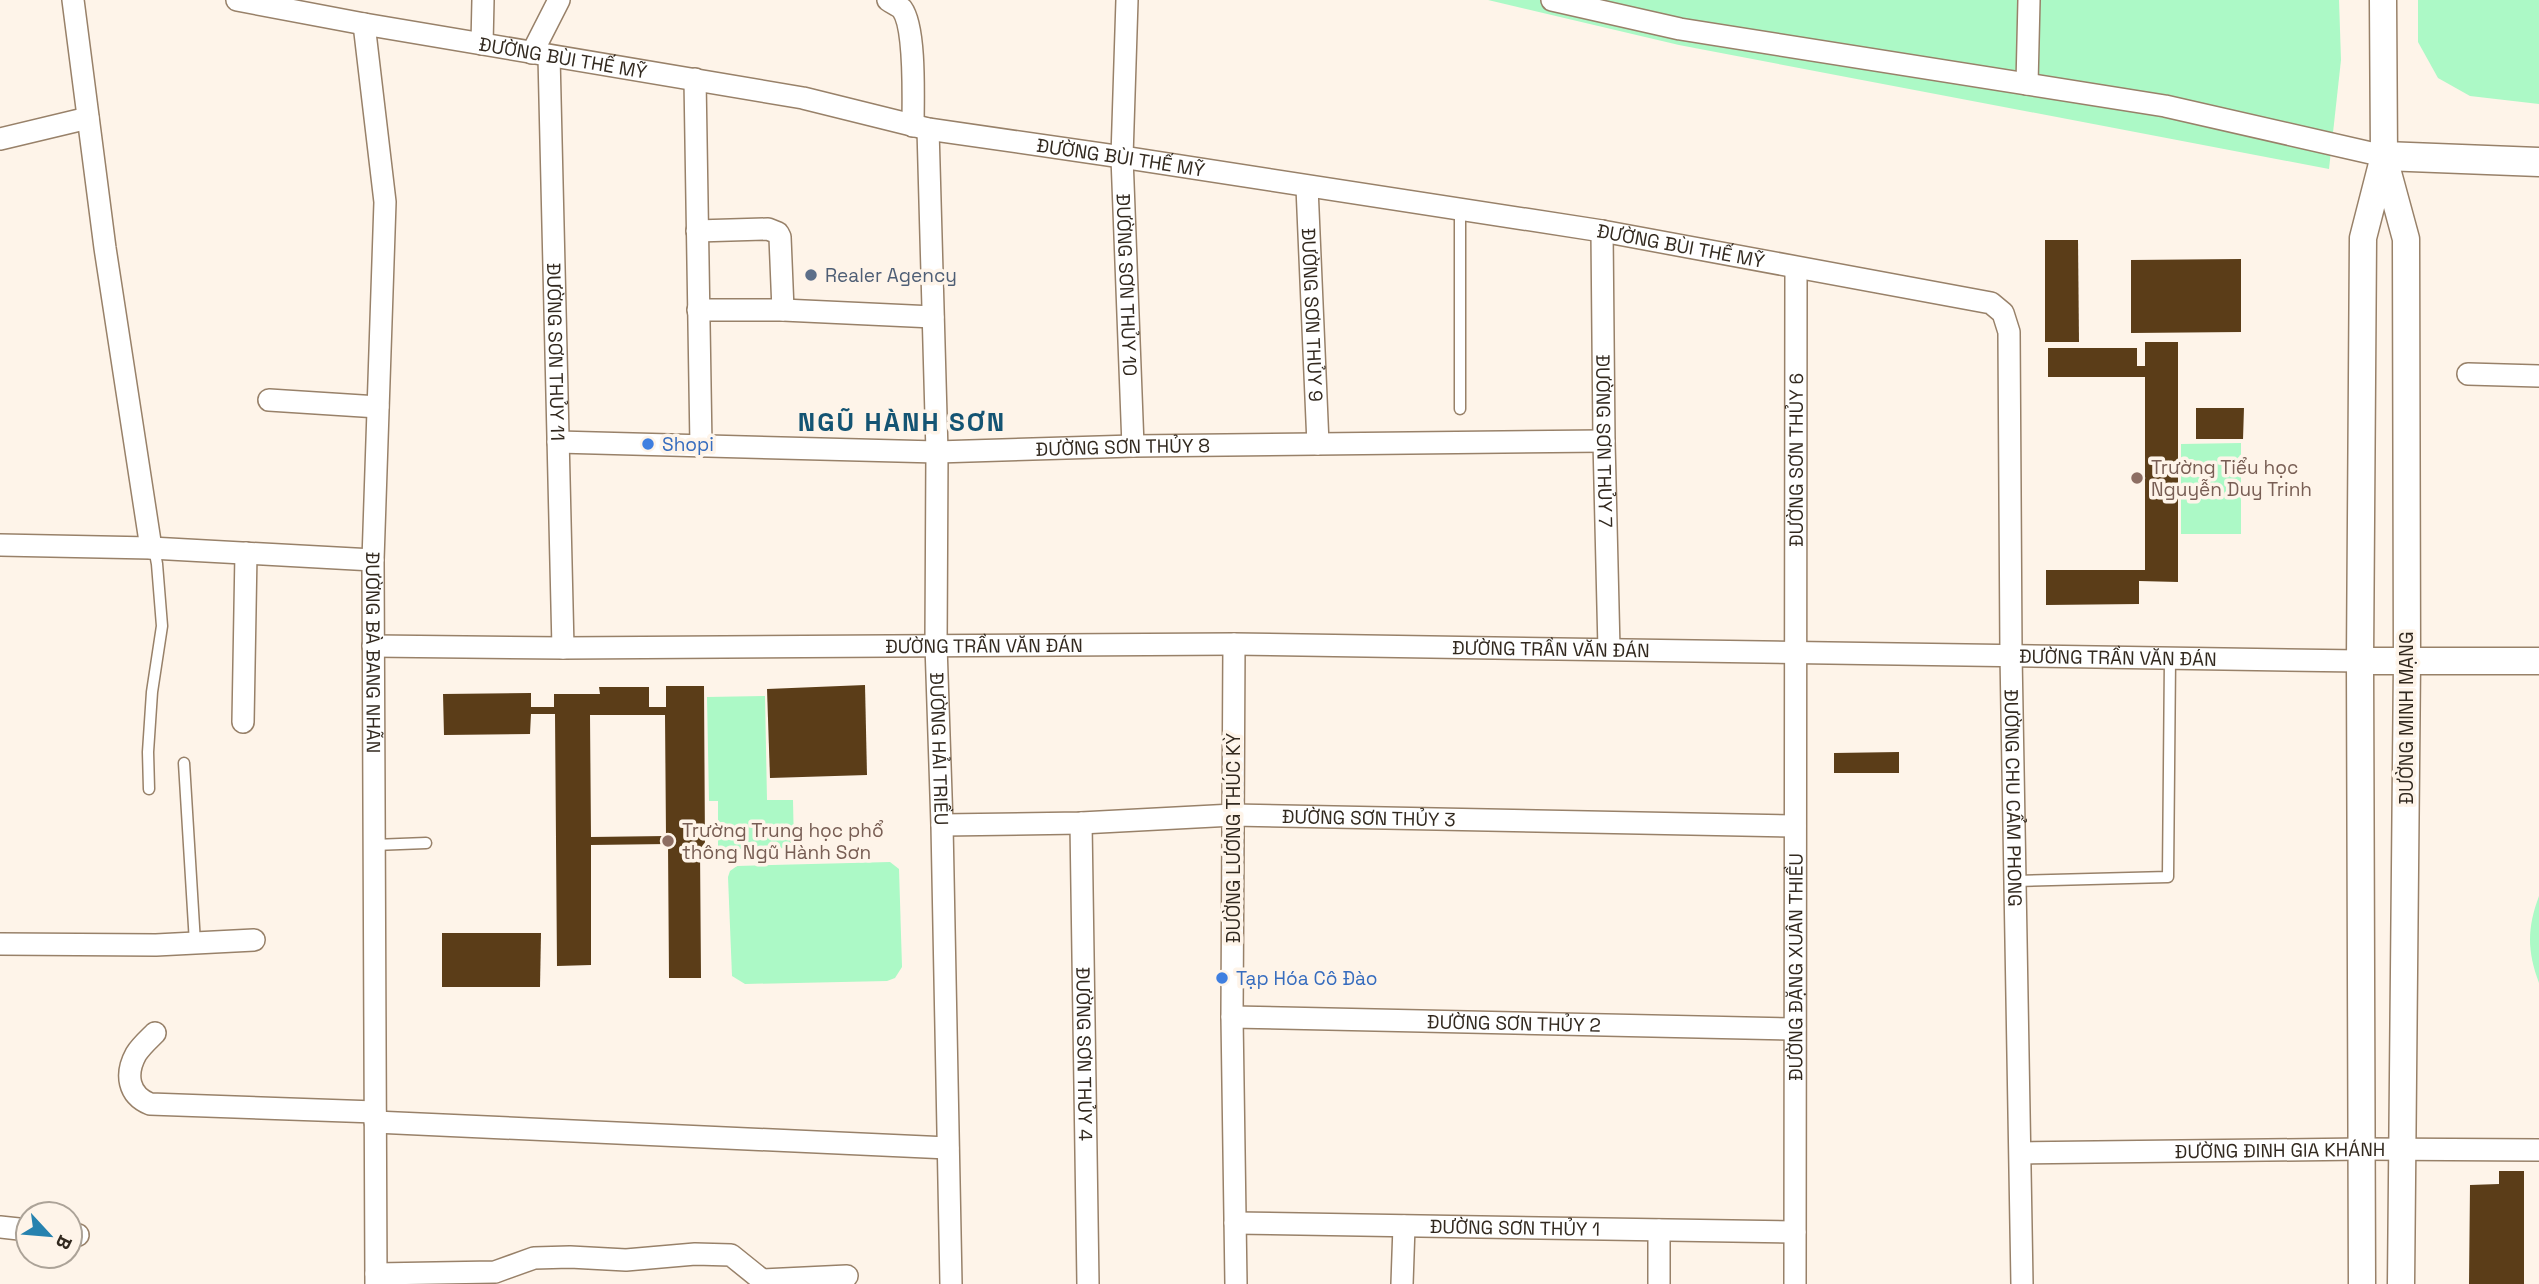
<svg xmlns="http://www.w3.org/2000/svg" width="2539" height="1284" viewBox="0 0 2539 1284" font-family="'Space Grotesk',sans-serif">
<rect width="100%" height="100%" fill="#fef4e9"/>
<g fill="#acf9c6">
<path d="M 1488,0 L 2339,0 L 2341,60 L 2329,169 L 1679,45 Z"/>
<path d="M 2418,0 L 2539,0 L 2539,104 L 2470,96 L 2438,78 L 2418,42 Z"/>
<path d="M 2241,443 L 2241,534 L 2181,534 L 2181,444 Z"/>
<path d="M 765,696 L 767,800 L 793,800 L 794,848 L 718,849 L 718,801 L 709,801 L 707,697 Z"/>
<path d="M 890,862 L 899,869 L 902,967 L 895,978 L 887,981 L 745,984 L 732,976 L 728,877 L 730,871 L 737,866 Z"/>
<path d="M 2539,896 L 2539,983 C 2527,951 2527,928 2539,896 Z"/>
</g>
<g fill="#5b3d18" fill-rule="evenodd">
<path d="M 2045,240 L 2078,240 L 2079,342 L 2045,342 Z"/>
<path d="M 2241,259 L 2241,332 L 2131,333 L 2131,260 Z"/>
<path d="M 2145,342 L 2178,342 L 2178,582 L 2139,581 L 2139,604 L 2046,605 L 2046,570 L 2145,570 L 2145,377 L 2048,377 L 2048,348 L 2137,348 L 2137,366 L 2145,366 Z"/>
<path d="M 2196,408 L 2244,408 L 2243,439 L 2196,439 Z"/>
<path d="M 865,685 L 867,775 L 770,778 L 767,689 Z"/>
<path d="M 666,686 L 704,686 L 705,849 L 700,849 L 701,978 L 669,978 L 668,844 L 591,845 L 591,965 L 557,966 L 555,714 L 531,714 L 530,734 L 444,735 L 443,694 L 531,693 L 531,707 L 554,707 L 554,694 L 600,694 L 599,687 L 649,687 L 649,707 L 666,707 ZM 590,715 L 665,715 L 666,836 L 591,837 Z"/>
<path d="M 1899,752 L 1899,773 L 1834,773 L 1834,753 Z"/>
<path d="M 442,933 L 541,933 L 540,987 L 442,987 Z"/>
<path d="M 2499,1171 L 2524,1171 L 2524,1284 L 2469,1284 L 2470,1185 L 2499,1184 Z"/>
</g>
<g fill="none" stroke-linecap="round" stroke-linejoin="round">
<defs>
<g id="service">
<path d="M 1460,210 L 1460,409"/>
<path d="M 184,763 L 195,943"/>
<path d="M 149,789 L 148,752 L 152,692 L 162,626 L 157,564 L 154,548"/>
<path d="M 374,845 L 426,843"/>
<path d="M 2016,881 L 2168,877 L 2170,659"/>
</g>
<g id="minor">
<path d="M 73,0 L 105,248 L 151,548"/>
<path id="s1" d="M 237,0 L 364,24 L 803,98 L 928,129 L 1122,157 L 1602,231 L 1991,303 L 2003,313 L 2009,332 L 2011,654 L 2022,1284"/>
<path d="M 888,0 C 892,3 899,6 902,9 C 916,28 913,100 913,126"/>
<path id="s2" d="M 1127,0 L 1122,157 L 1133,446"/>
<path d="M 1552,0 L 1680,29 L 2165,106 L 2384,156"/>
<path id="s3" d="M 364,24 L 385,202 L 373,560 L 376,1284"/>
<path d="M 482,44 L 483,0"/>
<path d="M 532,53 L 559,0"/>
<path id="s4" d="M 549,56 L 563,648"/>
<path d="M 695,79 L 701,446"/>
<path d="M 2027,84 L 2029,0"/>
<path id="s5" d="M 928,129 L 937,452 L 936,645 L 942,825 L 951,1284"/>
<path d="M 0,139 L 88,118"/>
<path id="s6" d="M 1307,187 L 1318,444"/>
<path d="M 697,231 L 768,229 L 778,233 L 780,237 L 783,310"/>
<path id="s7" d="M 1602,231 L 1604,441 L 1609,649"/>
<path d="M 698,310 L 783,310 L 933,317"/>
<path d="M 2468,374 L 2539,376"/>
<path d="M 269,400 L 378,407"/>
<path id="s8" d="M 558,442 L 937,452 L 1133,446 L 1604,441"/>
<path d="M 0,545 L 151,548 L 373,560"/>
<path d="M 1234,644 L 1232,1017 L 1236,1284"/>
<path id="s9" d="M 373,646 L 563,648 L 1234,644 L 2360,661"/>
<path d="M 243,722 L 246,553"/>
<path id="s10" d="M 1081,823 L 1088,1284"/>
<path id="s11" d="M 942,825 L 1081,823 L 1233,815 L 1795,826"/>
<path d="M 0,944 L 156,945 L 254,940"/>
<path id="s12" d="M 1232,1017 L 1795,1029"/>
<path d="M 155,1033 C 149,1039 141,1046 136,1054 C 125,1074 128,1095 150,1104 L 375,1112"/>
<path d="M 375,1122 L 948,1148"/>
<path id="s13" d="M 2021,1153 L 2362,1149 L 2539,1150"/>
<path id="s14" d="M 1235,1223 L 1795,1232"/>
<path d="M 0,1227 L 28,1230"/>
<path d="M 1659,1230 L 1659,1284"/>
<path d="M 70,1234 L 78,1235"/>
<path d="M 376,1274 L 495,1272 L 534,1258 L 570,1257 L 626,1260 L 695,1254 L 731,1255 L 762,1280 L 847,1276"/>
<path d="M 1402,1284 L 1404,1226"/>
<path id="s15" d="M 1795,1284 L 1796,268"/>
</g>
<g id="tertiary">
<path d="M 2384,158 L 2406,239 L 2407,662 L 2401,1284"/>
<path d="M 2360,661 L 2539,661"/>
<path d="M 2362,1284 L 2360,661 L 2363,238 L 2384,156 L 2383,0"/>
</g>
<path id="secondary" d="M 2384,156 L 2539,162"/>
</defs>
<use href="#service" stroke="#988169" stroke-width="13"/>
<use href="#minor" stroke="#988169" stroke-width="24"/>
<use href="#tertiary" stroke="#988169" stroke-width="29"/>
<use href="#secondary" stroke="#988169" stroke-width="31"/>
<use href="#service" stroke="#fff" stroke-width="10"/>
<use href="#minor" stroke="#fff" stroke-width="21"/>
<use href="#tertiary" stroke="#fff" stroke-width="26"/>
<use href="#secondary" stroke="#fff" stroke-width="28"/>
</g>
<circle fill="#5c6f8a" stroke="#fef4e9" stroke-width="2.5" cx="811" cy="275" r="7"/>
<g fill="#3f7fe0" stroke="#fef4e9" stroke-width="2.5">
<circle cx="648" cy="444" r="7"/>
<circle cx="1222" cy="978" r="7"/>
</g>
<g fill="#8d6e63" stroke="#fef4e9" stroke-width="2.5">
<circle cx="2137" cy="478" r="7"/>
<circle cx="668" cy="841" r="7"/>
</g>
<g text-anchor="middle" stroke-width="7" stroke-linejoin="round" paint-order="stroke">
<g font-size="19" fill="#32291f" stroke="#fef4e9">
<text dy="7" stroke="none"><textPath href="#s1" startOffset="331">ĐƯỜNG BÙI THẾ MỸ</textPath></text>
<text dy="7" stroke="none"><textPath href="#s1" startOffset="898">ĐƯỜNG BÙI THẾ MỸ</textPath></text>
<text dy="7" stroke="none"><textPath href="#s1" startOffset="1465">ĐƯỜNG BÙI THẾ MỸ</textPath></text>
<text dy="7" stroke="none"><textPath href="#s2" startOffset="285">ĐƯỜNG SƠN THỦY 10</textPath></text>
<text dy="7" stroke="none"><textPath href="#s6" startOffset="128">ĐƯỜNG SƠN THỦY 9</textPath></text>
<text dy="7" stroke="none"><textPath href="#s4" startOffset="296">ĐƯỜNG SƠN THỦY 11</textPath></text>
<text dy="7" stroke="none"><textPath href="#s7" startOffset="210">ĐƯỜNG SƠN THỦY 7</textPath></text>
<text dy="7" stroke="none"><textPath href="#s8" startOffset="565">ĐƯỜNG SƠN THỦY 8</textPath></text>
<text dy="7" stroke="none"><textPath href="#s15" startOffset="824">ĐƯỜNG SƠN THỦY 6</textPath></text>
<text dy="7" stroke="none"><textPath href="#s9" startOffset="611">ĐƯỜNG TRẦN VĂN ĐÁN</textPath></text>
<text dy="7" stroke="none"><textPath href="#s9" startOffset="1178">ĐƯỜNG TRẦN VĂN ĐÁN</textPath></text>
<text dy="7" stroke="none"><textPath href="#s3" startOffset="630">ĐƯỜNG BÀ BANG NHÃN</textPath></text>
<text dy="7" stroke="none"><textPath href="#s9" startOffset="1745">ĐƯỜNG TRẦN VĂN ĐÁN</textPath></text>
<text transform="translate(2406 718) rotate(-90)" y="7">ĐƯỜNG MINH MẠNG</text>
<text dy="7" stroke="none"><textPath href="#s5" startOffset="620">ĐƯỜNG HẢI TRIỀU</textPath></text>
<text dy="7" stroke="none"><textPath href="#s1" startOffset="2282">ĐƯỜNG CHU CẨM PHONG</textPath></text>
<text dy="7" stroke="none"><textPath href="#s11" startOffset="427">ĐƯỜNG SƠN THỦY 3</textPath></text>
<text transform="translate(1233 838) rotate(-90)" y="7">ĐƯỜNG LƯƠNG THÚC KỲ</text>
<text dy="7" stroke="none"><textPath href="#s15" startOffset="317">ĐƯỜNG ĐẶNG XUÂN THIỀU</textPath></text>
<text dy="7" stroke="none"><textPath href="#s12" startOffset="282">ĐƯỜNG SƠN THỦY 2</textPath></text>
<text dy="7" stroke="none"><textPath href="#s10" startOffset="231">ĐƯỜNG SƠN THỦY 4</textPath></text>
<text dy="7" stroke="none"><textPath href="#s13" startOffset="259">ĐƯỜNG ĐINH GIA KHÁNH</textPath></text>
<text dy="7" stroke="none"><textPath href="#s14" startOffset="280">ĐƯỜNG SƠN THỦY 1</textPath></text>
</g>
<g font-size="19" fill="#4e5e75" stroke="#fef4e9" text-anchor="start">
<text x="825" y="282">Realer Agency</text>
</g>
<g font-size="19" fill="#366cbe" stroke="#fef4e9" text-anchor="start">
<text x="662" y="451">Shopi</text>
<text x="1236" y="985">Tạp Hóa Cô Đào</text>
</g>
<g font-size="19" fill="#785e54" stroke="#fef4e9" text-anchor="start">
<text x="2151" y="474">Trường Tiểu học<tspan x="2151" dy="22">Nguyễn Duy Trinh</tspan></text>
<text x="682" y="837">Trường Trung học phổ<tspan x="682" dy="22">thông Ngũ Hành Sơn</tspan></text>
</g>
<g font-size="26" font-weight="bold" letter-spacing="2" fill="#145473" stroke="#fef4e9">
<text x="902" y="431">NGŨ HÀNH SƠN</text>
</g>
</g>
<g transform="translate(49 1235) rotate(116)"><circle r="33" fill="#fef4e9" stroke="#aca398" stroke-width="2"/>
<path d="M0-5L12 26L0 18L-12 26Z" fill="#2682af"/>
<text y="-10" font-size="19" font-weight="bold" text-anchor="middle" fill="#32291f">B</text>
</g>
</svg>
